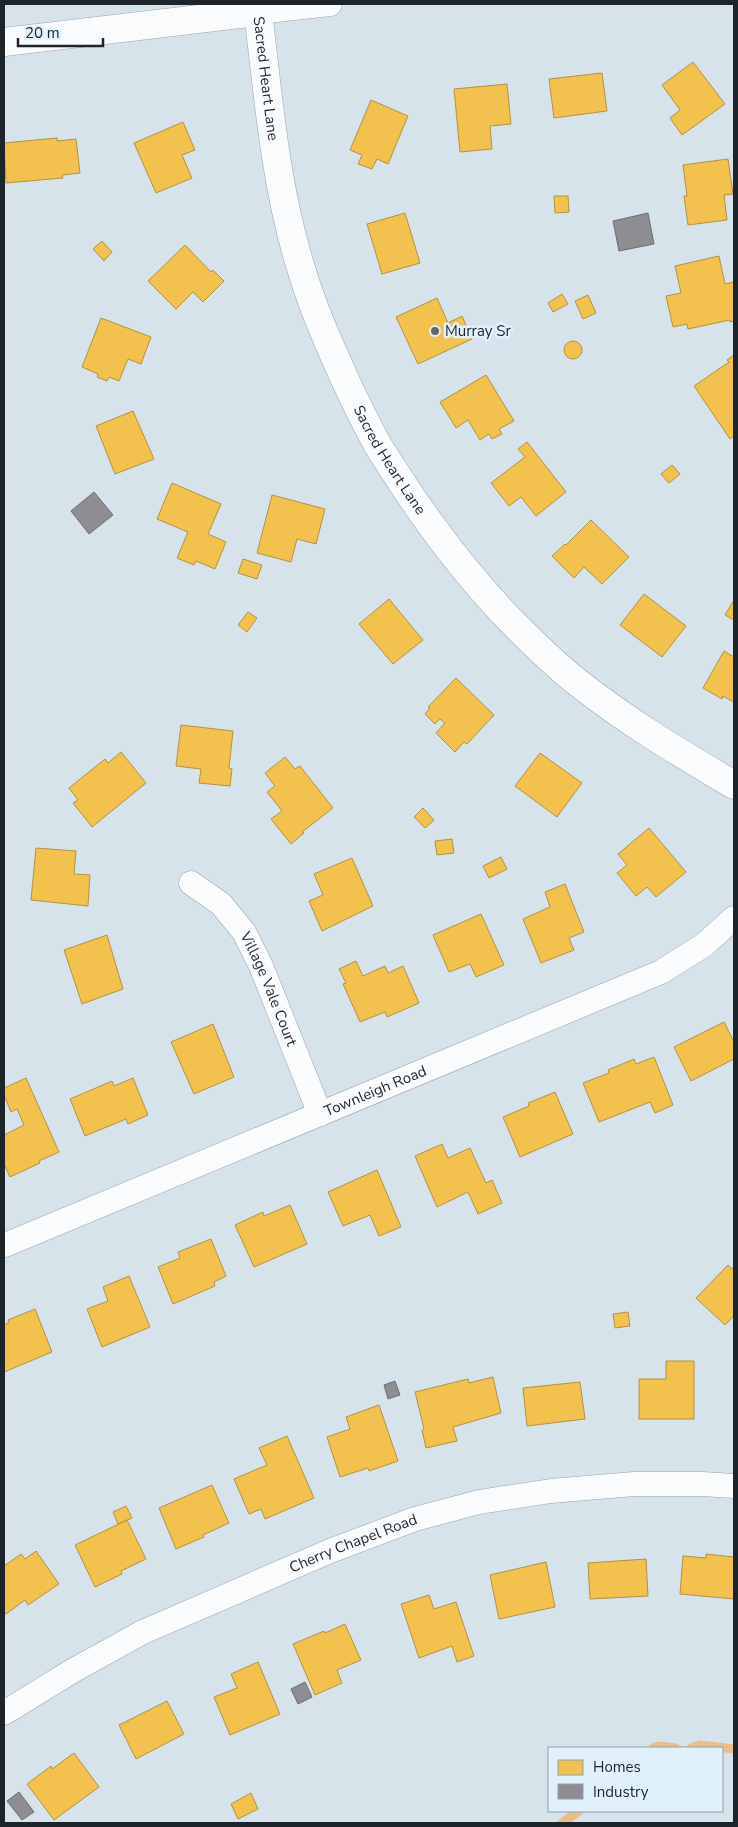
<svg xmlns="http://www.w3.org/2000/svg" width="738" height="1827" viewBox="0 0 738 1827" font-family="'Nunito Sans',sans-serif">
<rect width="100%" height="100%" fill="#d7e3ea"/>
<g fill="#f2c14e" stroke="#b29243">
<path d="M 693,62 L 725,104 L 682,135 L 670,118 L 680,110 L 662,85 Z"/>
<path d="M 602,73 L 607,111 L 554,118 L 549,79 Z"/>
<path d="M 507,84 L 511,124 L 490,126 L 492,149 L 460,152 L 454,89 Z"/>
<path d="M 371,100 L 408,116 L 388,164 L 377,159 L 372,169 L 358,164 L 362,155 L 350,150 Z"/>
<path d="M 183,122 L 195,150 L 182,155 L 192,178 L 156,193 L 134,143 Z"/>
<path d="M 57,138 L 57,141 L 76,139 L 80,173 L 62,175 L 63,178 L 6,183 L 4,143 Z"/>
<path d="M 728,159 L 733,194 L 724,195 L 727,220 L 688,225 L 684,196 L 687,196 L 683,165 Z"/>
<path d="M 554,196 L 568,196 L 569,212 L 555,213 Z"/>
<path d="M 405,213 L 420,263 L 382,274 L 367,224 Z"/>
<path d="M 102,241 L 112,252 L 104,261 L 93,249 Z"/>
<path d="M 185,245 L 211,272 L 213,270 L 224,281 L 203,302 L 193,292 L 176,309 L 148,281 Z"/>
<path d="M 719,256 L 725,284 L 734,282 L 734,321 L 730,322 L 730,320 L 688,329 L 687,324 L 673,327 L 666,296 L 681,293 L 675,266 Z"/>
<path d="M 562,294 L 568,304 L 553,312 L 548,303 Z"/>
<path d="M 588,295 L 596,313 L 583,319 L 575,301 Z"/>
<path d="M 437,298 L 448,323 L 462,316 L 472,339 L 418,364 L 396,317 Z"/>
<path d="M 101,318 L 151,337 L 141,364 L 128,359 L 119,381 L 109,377 L 107,381 L 97,377 L 98,374 L 82,367 Z"/>
<circle cx="573" cy="350" r="9"/>
<path d="M 734,355 L 734,436 L 730,439 L 694,386 L 729,362 L 727,360 Z"/>
<path d="M 486,375 L 514,421 L 499,429 L 502,434 L 492,439 L 489,434 L 480,440 L 468,420 L 456,428 L 440,402 Z"/>
<path d="M 133,411 L 154,459 L 115,474 L 96,426 Z"/>
<path d="M 527,442 L 566,492 L 536,516 L 521,497 L 509,506 L 491,483 L 525,457 L 518,449 Z"/>
<path d="M 672,465 L 680,474 L 669,483 L 661,474 Z"/>
<path d="M 172,483 L 221,504 L 208,534 L 226,542 L 215,569 L 196,561 L 194,565 L 177,558 L 188,532 L 157,519 Z"/>
<path d="M 272,495 L 325,509 L 316,544 L 297,539 L 291,562 L 257,553 Z"/>
<path d="M 591,520 L 629,557 L 602,584 L 584,567 L 574,578 L 552,556 L 565,544 L 566,545 Z"/>
<path d="M 243,559 L 262,565 L 257,579 L 238,573 Z"/>
<path d="M 644,594 L 686,626 L 662,657 L 620,625 Z"/>
<path d="M 389,599 L 423,640 L 393,664 L 359,624 Z"/>
<path d="M 734,600 L 734,620 L 725,615 Z"/>
<path d="M 248,612 L 257,618 L 247,632 L 238,625 Z"/>
<path d="M 724,651 L 734,657 L 734,702 L 723,696 L 722,699 L 703,688 Z"/>
<path d="M 456,678 L 494,715 L 467,744 L 464,742 L 455,752 L 436,733 L 445,723 L 440,719 L 435,724 L 425,714 L 430,708 L 428,707 Z"/>
<path d="M 181,725 L 233,731 L 229,768 L 232,769 L 230,786 L 199,783 L 201,769 L 176,766 Z"/>
<path d="M 121,752 L 146,783 L 92,827 L 73,803 L 78,800 L 69,788 L 105,759 L 108,763 Z"/>
<path d="M 540,753 L 582,783 L 557,817 L 515,786 Z"/>
<path d="M 285,757 L 295,769 L 300,766 L 333,808 L 302,832 L 304,833 L 291,844 L 271,819 L 282,811 L 267,792 L 275,786 L 265,773 Z"/>
<path d="M 423,808 L 434,820 L 425,828 L 414,817 Z"/>
<path d="M 649,828 L 686,872 L 656,897 L 647,887 L 636,896 L 617,873 L 627,865 L 618,854 Z"/>
<path d="M 452,839 L 454,853 L 437,855 L 435,841 Z"/>
<path d="M 36,848 L 76,851 L 74,874 L 90,875 L 88,906 L 31,900 Z"/>
<path d="M 501,857 L 507,869 L 489,878 L 483,866 Z"/>
<path d="M 352,858 L 373,906 L 322,931 L 309,901 L 323,895 L 314,874 Z"/>
<path d="M 565,884 L 584,932 L 569,938 L 574,950 L 541,963 L 523,919 L 550,907 L 545,892 Z"/>
<path d="M 481,914 L 504,965 L 476,977 L 470,964 L 449,972 L 433,935 Z"/>
<path d="M 107,935 L 123,989 L 82,1004 L 64,950 Z"/>
<path d="M 356,961 L 363,976 L 385,966 L 388,973 L 403,966 L 419,1003 L 387,1017 L 385,1012 L 360,1022 L 343,984 L 346,983 L 339,969 Z"/>
<path d="M 724,1022 L 734,1042 L 734,1059 L 691,1081 L 674,1047 Z"/>
<path d="M 213,1024 L 234,1077 L 194,1094 L 171,1042 Z"/>
<path d="M 654,1057 L 673,1105 L 655,1113 L 650,1102 L 599,1122 L 583,1083 L 609,1073 L 608,1070 L 634,1059 L 636,1064 Z"/>
<path d="M 26,1078 L 59,1152 L 39,1161 L 40,1163 L 10,1177 L 4,1164 L 4,1135 L 24,1125 L 17,1109 L 11,1112 L 4,1095 L 4,1088 Z"/>
<path d="M 133,1078 L 148,1115 L 128,1124 L 126,1119 L 85,1136 L 70,1099 L 112,1081 L 114,1086 Z"/>
<path d="M 555,1092 L 573,1134 L 520,1157 L 503,1117 L 529,1106 L 528,1103 Z"/>
<path d="M 442,1144 L 448,1158 L 470,1148 L 486,1183 L 492,1180 L 502,1203 L 478,1214 L 468,1192 L 437,1207 L 415,1156 Z"/>
<path d="M 377,1170 L 401,1227 L 379,1236 L 370,1215 L 343,1226 L 328,1192 Z"/>
<path d="M 290,1205 L 307,1244 L 254,1267 L 235,1225 L 263,1212 L 264,1216 Z"/>
<path d="M 211,1239 L 226,1276 L 214,1282 L 215,1286 L 173,1304 L 158,1267 L 180,1258 L 178,1252 Z"/>
<path d="M 728,1265 L 732,1269 L 734,1266 L 734,1316 L 725,1325 L 696,1298 Z"/>
<path d="M 129,1276 L 150,1327 L 102,1347 L 87,1309 L 108,1301 L 103,1287 Z"/>
<path d="M 35,1309 L 52,1352 L 4,1372 L 4,1325 L 9,1322 L 8,1320 Z"/>
<path d="M 628,1312 L 630,1326 L 615,1328 L 613,1314 Z"/>
<path d="M 666,1361 L 694,1361 L 694,1419 L 639,1419 L 639,1379 L 666,1379 Z"/>
<path d="M 493,1377 L 501,1413 L 453,1427 L 457,1441 L 426,1448 L 422,1430 L 424,1429 L 415,1392 L 468,1379 L 469,1383 Z"/>
<path d="M 580,1382 L 585,1419 L 527,1426 L 523,1388 Z"/>
<path d="M 379,1405 L 398,1461 L 369,1471 L 368,1468 L 340,1477 L 327,1437 L 350,1429 L 346,1417 Z"/>
<path d="M 287,1436 L 314,1498 L 265,1519 L 261,1509 L 249,1514 L 234,1479 L 267,1465 L 259,1448 Z"/>
<path d="M 212,1485 L 229,1523 L 203,1535 L 204,1537 L 176,1549 L 159,1508 Z"/>
<path d="M 126,1506 L 132,1518 L 118,1524 L 113,1512 Z"/>
<path d="M 127,1520 L 146,1559 L 121,1571 L 122,1574 L 95,1587 L 75,1545 Z"/>
<path d="M 36,1551 L 59,1584 L 28,1605 L 25,1600 L 6,1614 L 4,1611 L 4,1566 L 21,1554 L 25,1559 Z"/>
<path d="M 706,1554 L 734,1557 L 734,1599 L 680,1594 L 683,1556 L 706,1558 Z"/>
<path d="M 646,1559 L 648,1596 L 590,1599 L 588,1563 Z"/>
<path d="M 546,1562 L 555,1607 L 499,1619 L 490,1575 Z"/>
<path d="M 429,1595 L 434,1609 L 456,1602 L 474,1656 L 457,1662 L 452,1646 L 419,1658 L 401,1604 Z"/>
<path d="M 345,1624 L 361,1660 L 337,1670 L 342,1683 L 315,1695 L 293,1644 L 324,1631 L 325,1633 Z"/>
<path d="M 258,1662 L 280,1714 L 230,1735 L 214,1697 L 237,1688 L 231,1674 Z"/>
<path d="M 167,1701 L 184,1734 L 136,1759 L 119,1725 Z"/>
<path d="M 74,1753 L 99,1787 L 54,1820 L 27,1784 L 51,1766 L 52,1769 Z"/>
<path d="M 251,1793 L 258,1809 L 238,1819 L 231,1804 Z"/>
</g>
<g fill="#8d8d92" stroke="#6b6e73">
<path d="M 648,213 L 654,244 L 619,251 L 613,221 Z"/>
<path d="M 94,492 L 113,515 L 89,534 L 71,511 Z"/>
<path d="M 395,1381 L 400,1395 L 388,1399 L 384,1385 Z"/>
<path d="M 305,1682 L 312,1697 L 298,1704 L 291,1689 Z"/>
<path d="M 19,1792 L 34,1812 L 22,1820 L 7,1801 Z"/>
</g>
<g fill="none" stroke-linecap="round" stroke-linejoin="round">
<g stroke="#eabf87" stroke-width="9">
<path d="M 653,1748 L 658,1746 L 676,1748"/>
<path d="M 691,1748 L 700,1745 L 734,1749"/>
<path d="M 562,1823 L 579,1811"/>
</g>
<defs>
<g id="street">
<path d="M 258,12 L 330,4"/>
<path id="s1" d="M 191,883 L 221,904 L 244,932 L 261,966 L 320,1114"/>
<path id="s2" d="M 5,1245 L 661,972 L 704,945 L 734,918"/>
<path id="s3" d="M 4,1713 L 74,1670 L 143,1632 L 330,1551 L 415,1519 L 479,1502 L 551,1491 L 634,1484 L 702,1484 L 734,1486"/>
</g>
<g id="secondary">
<path id="s4" d="M 257,4 C 268,92 274,180 300,265 C 309,296 321,326 334,355 C 347,385 361,414 376,442 C 384,456 394,470 402,483 C 435,533 471,580 513,623 C 533,643 554,664 577,682 C 626,721 680,753 734,785"/>
<path d="M 4,42 L 258,12"/>
</g>
</defs>
<use href="#street" stroke="#9aa4a9" stroke-width="25"/>
<use href="#secondary" stroke="#9aa4a9" stroke-width="29"/>
<use href="#street" stroke="#f9fbfc" stroke-width="24"/>
<use href="#secondary" stroke="#f9fbfc" stroke-width="28"/>
</g>
<circle fill="#5e686d" stroke="#e0f1fc" stroke-width="2" cx="435" cy="331" r="5"/>
<g text-anchor="middle" stroke-width="5" stroke-linejoin="round" paint-order="stroke">
<g font-size="15" fill="#1d252a" stroke="#e0f1fc">
<text dy="5" stroke="none"><textPath href="#s4" startOffset="75">Sacred Heart Lane</textPath></text>
<text dy="5" stroke="none"><textPath href="#s4" startOffset="480">Sacred Heart Lane</textPath></text>
<text dy="5" stroke="none"><textPath href="#s1" startOffset="135">Village Vale Court</textPath></text>
<text dy="5" stroke="none"><textPath href="#s2" startOffset="401">Townleigh Road</textPath></text>
<text dy="5" stroke="none"><textPath href="#s3" startOffset="389">Cherry Chapel Road</textPath></text>
</g>
<g font-size="15" fill="#1d252a" stroke="#e0f1fc" text-anchor="start">
<text x="445" y="336">Murray Sr</text>
</g>
</g>
<rect width="738" height="1827" fill="none" stroke="#1d252a" stroke-width="10"/>
<rect x="548" y="1747" width="175" height="65" fill="#e0f1fc" stroke="#929fa8"/>
<rect x="558" y="1760" width="25" height="15" fill="#f2c14e" stroke="#929fa8"/>
<text x="593" y="1772" font-size="15" fill="#1d252a">Homes</text>
<rect x="558" y="1784" width="25" height="15" fill="#8d8d92" stroke="#929fa8"/>
<text x="593" y="1797" font-size="15" fill="#1d252a">Industry</text>
<path d="M18 38v8h85v-8" fill="none" stroke="#1d252a" stroke-width="2.5"/>
<text x="25" y="38" font-size="15" fill="#1d252a" stroke="#e0f1fc" stroke-width="4" paint-order="stroke">20 m</text>
</svg>
